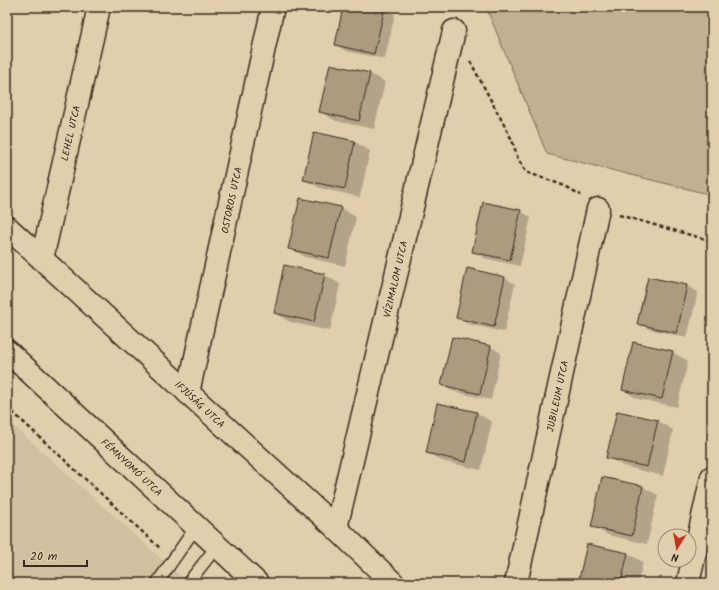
<svg xmlns="http://www.w3.org/2000/svg" width="719" height="590" viewBox="0 0 719 590" font-family="Kalam,sans-serif">
<rect width="100%" height="100%" fill="#e0ceac"/>
<filter id="ink" filterUnits="userSpaceOnUse"><feTurbulence type="fractalNoise" baseFrequency=".025" numOctaves="2"/><feDisplacementMap in="SourceGraphic" scale="8" xChannelSelector="R" yChannelSelector="G"/><feConvolveMatrix kernelMatrix="1 2 1 2 8 2 1 2 1" color-interpolation-filters="sRGB"/></filter>
<g filter="url(#ink)">
<path fill="#d1bf9f" d="M 7,420 L 188,583 L 7,583 Z"/>
<path fill="#c2b092" stroke="#7e6d58" d="M 486,7 L 712,7 L 712,195 L 547,154 Z"/>
<g fill="#0003">
<path d="M 344,7 L 380,7 L 395,14 L 385,59 L 346,51 L 336,45 Z"/>
<path d="M 370,74 L 385,82 L 374,129 L 336,121 L 320,112 Z"/>
<path d="M 315,133 L 355,142 L 370,151 L 360,197 L 320,188 L 304,179 Z"/>
<path d="M 340,208 L 356,217 L 345,266 L 305,257 L 290,248 Z"/>
<path d="M 520,211 L 531,217 L 520,266 L 484,258 L 473,251 Z"/>
<path d="M 285,266 L 325,275 L 340,284 L 330,331 L 290,322 L 275,313 Z"/>
<path d="M 505,278 L 515,284 L 504,332 L 468,324 L 457,318 Z"/>
<path d="M 649,278 L 687,286 L 698,292 L 687,338 L 649,329 L 638,323 Z"/>
<path d="M 491,347 L 501,353 L 491,400 L 452,391 L 442,385 Z"/>
<path d="M 672,352 L 688,361 L 677,407 L 638,399 L 623,390 Z"/>
<path d="M 438,404 L 477,413 L 492,422 L 481,470 L 442,461 L 427,452 Z"/>
<path d="M 658,421 L 673,430 L 663,476 L 623,466 L 607,457 Z"/>
<path d="M 643,487 L 658,495 L 647,544 L 608,535 L 592,526 Z"/>
<path d="M 627,553 L 643,562 L 638,583 L 579,583 Z"/>
</g>
<g fill="#ad9b80" stroke="#3b2a1e">
<path d="M 343,7 L 385,7 L 374,54 L 335,45 Z"/>
<path d="M 330,64 L 370,73 L 359,121 L 319,112 Z"/>
<path d="M 314,132 L 355,141 L 345,189 L 303,180 Z"/>
<path d="M 300,198 L 341,207 L 329,258 L 288,249 Z"/>
<path d="M 483,202 L 521,210 L 510,260 L 472,252 Z"/>
<path d="M 284,265 L 325,274 L 314,322 L 274,313 Z"/>
<path d="M 467,268 L 505,277 L 494,327 L 456,318 Z"/>
<path d="M 648,277 L 687,285 L 677,333 L 637,324 Z"/>
<path d="M 452,337 L 491,346 L 480,394 L 441,385 Z"/>
<path d="M 633,342 L 673,351 L 662,399 L 622,390 Z"/>
<path d="M 437,403 L 477,412 L 466,462 L 426,453 Z"/>
<path d="M 617,411 L 658,420 L 647,467 L 606,458 Z"/>
<path d="M 602,477 L 643,486 L 632,536 L 591,527 Z"/>
<path d="M 587,544 L 628,553 L 621,583 L 578,583 Z"/>
</g>
<g fill="none" stroke-linecap="round" stroke-linejoin="round">
<defs>
<g id="service">
<path d="M 157,583 L 196,527"/>
<path d="M 188,583 L 217,546"/>
</g>
<g id="minor">
<path d="M 7,227 L 336,528 L 393,583"/>
<path d="M 42,259 L 99,7"/>
<path d="M 7,351 L 257,583"/>
<path d="M 188,393 L 273,7"/>
<path d="M 336,528 L 454,31"/>
<path d="M 516,583 L 598,209"/>
<path d="M 688,583 L 712,477"/>
</g>
</defs>
<use href="#service" stroke="#3b2a1e" stroke-width="14"/>
<use href="#minor" stroke="#3b2a1e" stroke-width="25"/>
<g stroke="#3b2a1e" stroke-width="2.5" stroke-dasharray="4 3" stroke-linecap="butt">
<path d="M 470,61 L 501,119 L 512,140 L 518,159 L 526,172 L 565,186 L 581,195"/>
<path d="M 619,215 L 712,241"/>
<path d="M 7,407 L 161,549"/>
</g>
<use href="#service" stroke="#e0ceac" stroke-width="11"/>
<use href="#minor" stroke="#e0ceac" stroke-width="22"/>
</g>
</g>
<g text-anchor="middle" stroke-width="3.5" stroke-linejoin="round" paint-order="stroke">
<g font-size="10" fill="#3b2a1e" stroke="#e0ceac">
<text transform="translate(70 133) rotate(-77)" y="4">LEHEL UTCA</text>
<text transform="translate(231 200) rotate(-78)" y="4">OSTOROS UTCA</text>
<text transform="translate(395 279) rotate(-77)" y="4">VÍZIMALOM UTCA</text>
<text transform="translate(557 396) rotate(-78)" y="4">JUBILEUM UTCA</text>
<text transform="translate(200 404) rotate(43)" y="4">IFJÚSÁG UTCA</text>
<text transform="translate(132 467) rotate(43)" y="4">FÉMNYOMÓ UTCA</text>
</g>
</g>
<rect width="719" height="590" fill="none" stroke="#e0ceac" stroke-width="24"/>
<rect x="12" y="12" width="695" height="566" fill="none" stroke="#3b2a1e" stroke-width="1.5" filter="url(#ink)"/>
<g transform="translate(677 548) rotate(191)"><circle r="19" fill="#e0ceac" stroke="#9e8c73"/>
<path d="M0-3L7 15L0 10L-7 15Z" fill="#c8321e"/>
<text y="-6" font-size="11" font-weight="bold" text-anchor="middle" fill="#3b2a1e">N</text>
</g>
<path d="M24 560v6h63v-6" fill="none" stroke="#3b2a1e" stroke-width="2"/>
<text x="30" y="560" font-size="12" fill="#3b2a1e" stroke="#e0ceac" stroke-width="3" paint-order="stroke">20 m</text>
</svg>
